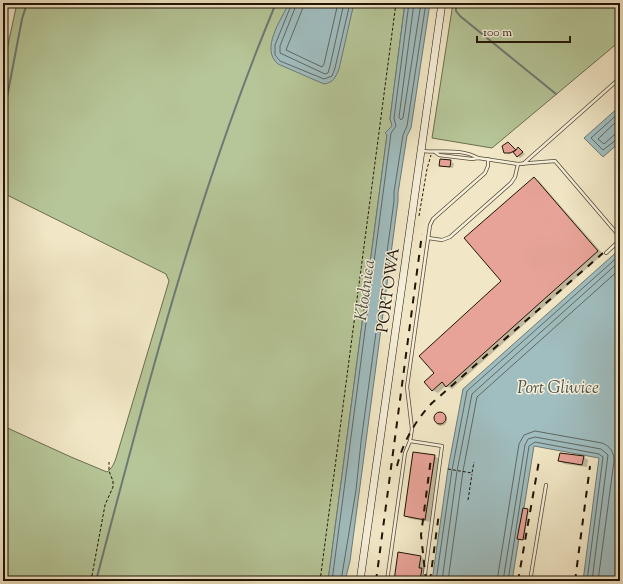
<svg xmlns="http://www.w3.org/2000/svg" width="623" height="584" viewBox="0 0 623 584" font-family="'Sorts Mill Goudy',serif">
<rect width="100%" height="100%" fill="#f1e7c6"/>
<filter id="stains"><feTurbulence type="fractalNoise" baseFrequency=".005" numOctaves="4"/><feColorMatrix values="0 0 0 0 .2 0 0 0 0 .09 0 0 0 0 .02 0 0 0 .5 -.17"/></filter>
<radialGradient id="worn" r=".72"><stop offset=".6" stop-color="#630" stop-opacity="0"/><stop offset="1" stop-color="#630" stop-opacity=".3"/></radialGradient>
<g fill="#b6c698" stroke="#6b6d4e">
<path d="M 17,3 L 405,3 L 390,119 L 393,126 L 385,133 L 387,135 L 328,581 L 3,581 L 3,426 L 71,457 L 107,472 C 112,468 114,464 116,458 L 169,281 L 166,274 L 3,193 L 3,68 Z"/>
<path d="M 453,3 L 620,3 L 620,41 L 492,148 L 432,138 Z"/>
</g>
<g fill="#a0bdbf" stroke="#6d7975">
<path d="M 289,3 L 354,3 L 339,69 C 335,78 334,82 324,84 L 278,64 C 260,49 281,20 289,3 Z"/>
<path d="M 405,3 L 430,3 L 411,128 L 407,136 L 398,193 L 398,201 L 350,561 L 345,581 L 328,581 L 387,135 L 385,133 L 392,126 L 390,119 Z"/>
<path d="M 620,106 L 620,142 L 603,157 L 584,138 Z"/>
<path d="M 620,249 L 620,581 L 583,581 L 599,458 L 534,446 L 512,581 L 432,581 L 448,469 L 463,389 Z"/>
</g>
<g fill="#0003">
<path d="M 510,145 L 516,150 L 519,148 L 525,154 L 520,158 L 514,152 L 509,154 L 507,153 Z"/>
<path d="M 441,160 L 454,163 L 453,168 L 440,165 Z"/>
<path d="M 534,178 L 539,181 L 603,254 L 452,389 L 446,386 L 438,393 L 432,390 L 436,374 L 503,281 Z"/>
<circle cx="441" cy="420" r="6"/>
<path d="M 560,454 L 584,457 L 588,460 L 587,467 L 564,464 L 559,461 Z"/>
<path d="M 434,456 L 441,460 L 431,522 L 411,519 L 405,516 Z"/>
<path d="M 523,509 L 529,511 L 524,540 L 520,539 Z"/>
<path d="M 420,557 L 427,560 L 425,571 L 428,573 L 427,581 L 395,581 Z"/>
</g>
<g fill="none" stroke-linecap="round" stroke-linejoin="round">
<g stroke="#606862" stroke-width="1">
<path d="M 292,3 L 275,45 L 275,55 L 280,61 L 324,79 L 332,76 L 335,68 L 350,3"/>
<path d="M 297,3 L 280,46 L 280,53 L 325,74 L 328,73 L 330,66 L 344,3"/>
<path d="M 303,3 L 302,10 L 286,50 L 322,67 L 324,64 L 338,3"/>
<path d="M 414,3 L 399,117 L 401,120 L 403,118 L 421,3"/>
<path d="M 620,112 L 591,138 L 603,150 L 616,140 L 620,139"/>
<path d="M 620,118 L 598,139 L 604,144 L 614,135 L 620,134"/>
<path d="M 332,581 L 391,133 L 396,126 L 394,118 L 409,3"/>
<path d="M 341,581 L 356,490 L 361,442 L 394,201 L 394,192 L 403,135 L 407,126 L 426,3"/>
<path d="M 436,581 L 452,470 L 467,391 L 620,255"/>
<path d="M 442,581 L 457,471 L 472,394 L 620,261"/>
<path d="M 448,581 L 463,471 L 477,397 L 620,269"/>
<path d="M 497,581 L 519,444 L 524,435 L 535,431 L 602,443 C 610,446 614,452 614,461 L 598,581"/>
<path d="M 503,581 L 525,445 L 528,439 L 535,437 L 601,449 L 608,455 L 592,581"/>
<path d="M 508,581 L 529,446 L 535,442 L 599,454 L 603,457 L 587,581"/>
</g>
<g stroke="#6d7975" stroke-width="2">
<path d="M 456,3 L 456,11 L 460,16 L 556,94"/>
<path d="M 3,118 L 22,19 L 27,3"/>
<path d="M 96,581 C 147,386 198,190 276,3"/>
</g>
</g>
<g fill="#e7a398" stroke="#201405">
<path d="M 508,142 L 516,150 L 518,147 L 523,152 L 517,157 L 513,152 L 516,150 L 510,153 L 504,153 L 502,146 Z"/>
<path d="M 440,159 L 451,160 L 450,167 L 439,166 Z"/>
<path d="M 534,177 L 598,251 L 446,387 L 442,382 L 432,391 L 424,382 L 434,373 L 419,356 L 501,281 L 464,238 Z"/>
<circle cx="440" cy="418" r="6"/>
<path d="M 413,452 L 435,455 L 425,520 L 404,516 Z"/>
<path d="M 560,453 L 584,456 L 582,465 L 558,461 Z"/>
<path d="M 523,508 L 528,509 L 523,540 L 517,539 Z"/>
<path d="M 398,552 L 421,556 L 419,568 L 422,568 L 420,581 L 394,581 Z"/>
</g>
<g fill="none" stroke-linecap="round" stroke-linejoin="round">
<defs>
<g id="lane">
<path d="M 423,151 C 441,153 461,148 478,158"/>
<path d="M 435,152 L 439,155 L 472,159 L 478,158 L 518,164 L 555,161 L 620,237"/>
<path d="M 523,164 L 620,78"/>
<path d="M 428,238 L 442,240 L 450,237 L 511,183 L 515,177 L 518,164"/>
<path d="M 606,253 L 620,240"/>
<path d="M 410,441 L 412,429 L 407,387 L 430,225 L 433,219 L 485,173 L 488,166 L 488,159"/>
<path d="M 387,581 L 405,453 L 410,441 L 442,446 L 424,581"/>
<path d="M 530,581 L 546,485"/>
</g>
<path id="secondary" d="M 360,581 L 442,3"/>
</defs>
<use href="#lane" stroke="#544935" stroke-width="4"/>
<use href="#secondary" stroke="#201405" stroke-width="8"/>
<g stroke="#201405" stroke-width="1" stroke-dasharray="3 2" stroke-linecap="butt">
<path d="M 419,216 L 427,169 L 431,155"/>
<path d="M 448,469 L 472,473 L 474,462"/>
<path d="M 468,500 L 472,474"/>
<path d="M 91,581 L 105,505 L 113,487 L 113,481 L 109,471 L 109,462"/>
<path d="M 320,581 L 396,3"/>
</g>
<use href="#lane" stroke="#f6efda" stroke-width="2.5"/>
<use href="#secondary" stroke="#f6efda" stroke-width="7"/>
<g stroke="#201405" stroke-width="2" stroke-dasharray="7 7" stroke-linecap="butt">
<path d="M 397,466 C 403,442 415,421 432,403 L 603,253"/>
<path d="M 376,581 L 422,234"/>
<path d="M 426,581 L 421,535 L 431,458"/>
<path d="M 430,581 L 439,513"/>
<path d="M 518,581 L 539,461"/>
<path d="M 575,581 L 590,466"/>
</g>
</g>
<g text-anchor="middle" stroke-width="3" stroke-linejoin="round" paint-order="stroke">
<g font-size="16" fill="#201405" stroke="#f6efda">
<text transform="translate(387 290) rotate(-82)" y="6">PORTOWA</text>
</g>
<g font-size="17" font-style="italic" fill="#4d4f46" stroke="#f6efda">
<text transform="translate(364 290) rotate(-82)" y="6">Kłodnica</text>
<text x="558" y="393">Port Gliwice</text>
</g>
</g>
<rect width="623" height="584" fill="none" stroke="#f1e7c6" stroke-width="16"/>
<rect x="4" y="4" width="615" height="576" fill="none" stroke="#201405" stroke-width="2"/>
<rect x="8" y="8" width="607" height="568" fill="none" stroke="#201405"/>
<path d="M477 36v6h93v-6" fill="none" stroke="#201405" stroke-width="2"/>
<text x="483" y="36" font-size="12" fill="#201405" stroke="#f6efda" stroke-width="3" paint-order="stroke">100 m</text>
<rect width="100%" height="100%" filter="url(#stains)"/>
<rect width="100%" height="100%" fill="url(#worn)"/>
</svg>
